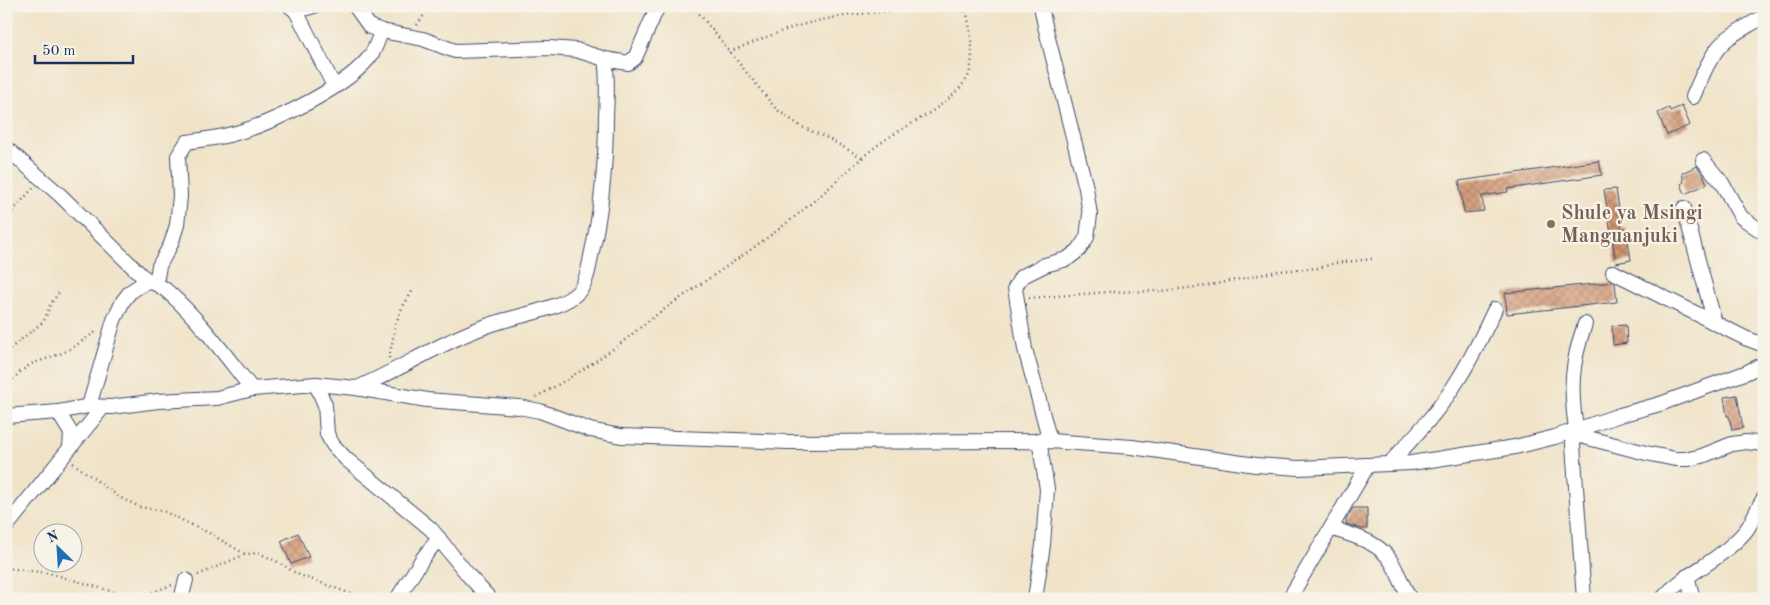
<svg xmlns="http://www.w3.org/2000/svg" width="1770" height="605" viewBox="0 0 1770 605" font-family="'Old Standard TT',serif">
<defs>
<pattern id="building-cross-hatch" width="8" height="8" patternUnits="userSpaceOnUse" patternTransform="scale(1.25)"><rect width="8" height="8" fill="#d29572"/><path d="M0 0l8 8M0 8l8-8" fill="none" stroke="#aa7a61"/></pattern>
</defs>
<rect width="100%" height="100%" fill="#f7f3e8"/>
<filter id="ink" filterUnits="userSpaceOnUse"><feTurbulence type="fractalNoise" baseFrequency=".02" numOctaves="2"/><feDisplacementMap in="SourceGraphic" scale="10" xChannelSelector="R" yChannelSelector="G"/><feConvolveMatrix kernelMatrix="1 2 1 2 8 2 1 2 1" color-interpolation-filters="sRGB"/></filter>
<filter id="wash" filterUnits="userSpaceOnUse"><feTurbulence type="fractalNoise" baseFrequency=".0096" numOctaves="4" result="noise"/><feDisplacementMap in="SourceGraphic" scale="20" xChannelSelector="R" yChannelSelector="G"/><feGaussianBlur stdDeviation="1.12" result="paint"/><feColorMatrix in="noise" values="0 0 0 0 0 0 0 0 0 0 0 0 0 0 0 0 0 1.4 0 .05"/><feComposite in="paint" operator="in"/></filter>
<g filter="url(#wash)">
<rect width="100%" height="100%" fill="#f0e3c8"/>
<g id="blocks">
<g fill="url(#building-cross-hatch)">
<path d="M 1682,106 L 1690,125 L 1667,135 L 1658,113 L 1669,108 L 1670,111 Z"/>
<path d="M 1599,161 L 1602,175 L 1507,189 L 1508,192 L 1482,196 L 1484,211 L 1464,213 L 1459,181 Z"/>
<path d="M 1697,166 L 1703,174 L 1707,184 L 1685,194 L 1681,184 L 1684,182 L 1682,173 Z"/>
<path d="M 1616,189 L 1622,229 L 1626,228 L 1631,260 L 1616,263 L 1604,190 Z"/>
<path d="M 1613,282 L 1615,283 L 1617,302 L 1507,314 L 1505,293 Z"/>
<path d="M 1626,325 L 1627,343 L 1613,345 L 1612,326 Z"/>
<path d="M 1737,395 L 1743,428 L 1732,430 L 1729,416 L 1727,416 L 1724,397 Z"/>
<path d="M 1353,508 L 1367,508 L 1367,529 L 1362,529 L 1346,524 L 1346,520 Z"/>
<path d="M 298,533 L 309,557 L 291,564 L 281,541 Z"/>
</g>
</g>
</g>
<g filter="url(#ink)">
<use href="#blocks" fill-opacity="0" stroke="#3b4a6e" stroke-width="1"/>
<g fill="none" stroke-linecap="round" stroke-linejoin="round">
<defs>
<g id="minor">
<path d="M 290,6 L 296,11 L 334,86"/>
<path d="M 355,6 L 370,27 L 382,31 L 423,39 L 455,51 L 550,48 L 576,50 L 605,59 L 628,63 L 635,58 L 658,6"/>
<path d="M 1041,6 L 1045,26 L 1086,188 L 1090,215 L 1087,237 L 1079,250 L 1067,259 L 1045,265 L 1021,277 L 1015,288 L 1025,349 L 1050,441"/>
<path d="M 296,11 L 314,6"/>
<path d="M 1693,97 C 1700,80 1712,50 1727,39 C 1737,31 1750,25 1761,18"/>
<path d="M 6,148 L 60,195 L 141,275 C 149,282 159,284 167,291 C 200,320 225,355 252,389"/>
<path d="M 1703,160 L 1722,183 L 1741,217 L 1764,233"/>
<path d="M 1684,208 L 1715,323"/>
<path d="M 1613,272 L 1745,338 L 1764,345"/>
<path d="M 156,283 L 159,266 L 171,244 L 177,225 L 180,196 L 178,156 L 187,142 C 204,139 220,138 236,133 C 273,123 349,86 371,55 C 376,48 378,38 382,31"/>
<path d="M 316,384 L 325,405 L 327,434 L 333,445 L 346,459 L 431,529 L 469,576 L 490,599"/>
<path d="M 357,388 C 406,367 450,336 502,321 C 522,315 566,307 579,291 C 587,282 589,267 591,256 C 602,209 606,163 606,116 C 607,97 608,78 605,59"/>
<path d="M 89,406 L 114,320 L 123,301 L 130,292 L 147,281"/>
<path d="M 58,412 L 71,433 L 70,448"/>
<path d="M 6,416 L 58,412 L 89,406 L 111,407 L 158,401 L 217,398 L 252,389 L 316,384 L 356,388 L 427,400 L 519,407 L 540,411 L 590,430 L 621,436 L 788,442 L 1050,441 L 1132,447 L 1256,465 L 1299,468 L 1411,463 L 1515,447 L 1555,437 L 1620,415 L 1660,404 L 1745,373 L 1764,364"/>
<path d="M 1576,429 C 1570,388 1571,364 1585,324"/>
<path d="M 1572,431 L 1584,599"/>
<path d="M 1573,434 L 1646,453 L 1675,459 L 1689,459 L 1702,456 L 1732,444 L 1746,442 L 1764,444"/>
<path d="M 1389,464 C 1414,437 1440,410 1459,378 C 1473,356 1484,332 1495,309"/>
<path d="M 6,527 L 103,407"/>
<path d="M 1331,528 C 1352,536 1380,541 1392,563 C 1399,574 1403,587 1410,599"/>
<path d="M 1687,576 L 1693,599"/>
<path d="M 181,599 L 186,580"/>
<path d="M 397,599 L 423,558 L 439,538"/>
<path d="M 1035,599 L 1043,545 L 1047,489 L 1039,440"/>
<path d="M 1289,599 L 1368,465"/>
<path d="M 1662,599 C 1681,577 1706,567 1727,549 C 1735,542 1744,535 1749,526 C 1754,517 1758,507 1764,498"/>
</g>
</defs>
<use href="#minor" stroke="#3b4a6e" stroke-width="16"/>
<g stroke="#3b4a6e" stroke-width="2.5" stroke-dasharray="1 4" stroke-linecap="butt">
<path d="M 693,6 L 776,109 L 802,127 L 827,138 L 863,158"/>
<path d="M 417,25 L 430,6"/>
<path d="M 729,52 C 752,43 775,33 798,26 C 853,10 910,9 966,11"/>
<path d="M 6,219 L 33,188"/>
<path d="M 6,293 L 8,280"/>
<path d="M 1029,298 L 1109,292 L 1161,291 L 1206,286 L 1278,271 L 1319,268 L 1335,263 L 1372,259"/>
<path d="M 6,352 L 44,321 L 51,303 L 61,290"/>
<path d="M 389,358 L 396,323 L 402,308 L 413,290"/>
<path d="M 6,387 L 19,373 L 31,364 L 60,354 L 72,348 L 97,331"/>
<path d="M 536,397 C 564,382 591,365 617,346 C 632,335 646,322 662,311 C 711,276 763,244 809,205 C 833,186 854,163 878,145 C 907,123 944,111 966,80 C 977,65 970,24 965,6"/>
<path d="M 73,463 L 119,497 L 140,507 L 163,511 L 209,533 L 245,554"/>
<path d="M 6,568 L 49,573 L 128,596 L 144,595 L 172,585"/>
<path d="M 198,575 L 246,554 L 259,553 L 280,563 L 297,574 L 365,599"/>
</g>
<use href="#minor" stroke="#fff" stroke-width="14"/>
</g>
</g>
<circle fill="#8d6e63" stroke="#f7f3e8" stroke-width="2" cx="1551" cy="224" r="5"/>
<g text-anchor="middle" stroke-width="4.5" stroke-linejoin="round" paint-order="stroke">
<g font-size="20" font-weight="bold" fill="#785e54" stroke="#f7f3e8" text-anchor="start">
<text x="1561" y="219">Shule ya Msingi<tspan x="1561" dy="23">Manguanjuki</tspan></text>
</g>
</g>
<rect width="1770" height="605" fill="none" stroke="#f7f3e8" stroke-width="25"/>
<g transform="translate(58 548) rotate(335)"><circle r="24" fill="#f7f3e8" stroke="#9fa5b1"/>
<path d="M0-4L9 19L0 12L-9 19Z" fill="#1f6fb2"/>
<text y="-8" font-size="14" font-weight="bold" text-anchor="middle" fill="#1b2f5e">N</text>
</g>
<path d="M35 55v8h98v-8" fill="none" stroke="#1b2f5e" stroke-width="2.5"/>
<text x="42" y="55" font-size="15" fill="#1b2f5e" stroke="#f7f3e8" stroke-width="4" paint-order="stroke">50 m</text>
</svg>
